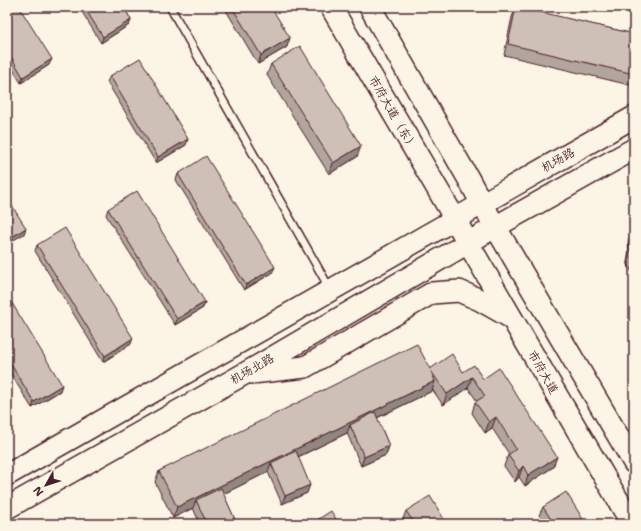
<svg xmlns="http://www.w3.org/2000/svg" width="641" height="531" viewBox="0 0 641 531" font-family="'Shantell Sans','LXGW WenKai TC',sans-serif">
  <style>
    .lines { fill: none; stroke-linecap: round; stroke-linejoin: round }
    .lane-casing { stroke: #4a1f2b; stroke-width: 10 }
    .primary-casing { stroke: #4a1f2b; stroke-width: 24 }
    .lane { stroke: #fcf5e5; stroke-width: 7 }
    .primary { stroke: #fcf5e5; stroke-width: 21 }
    .wall { fill: #b2a59d; stroke: #4a1f2b }
    .shaded-wall { fill: #918680; stroke: #4a1f2b }
    .building { fill: #cfc0b7; stroke: #4a1f2b }
    .labels { text-anchor: middle; stroke-width: 3; stroke-linejoin: round; paint-order: stroke }
    .street-label { font-size: 12px; fill: #4a1f2b; stroke: #fcf5e5 }
  </style>
  <rect width="100%" height="100%" fill="#fcf5e5"/>
  <filter id="ink" filterUnits="userSpaceOnUse"><feTurbulence type="fractalNoise" baseFrequency=".025" numOctaves="2"/><feDisplacementMap in="SourceGraphic" scale="8" xChannelSelector="R" yChannelSelector="G"/><feConvolveMatrix kernelMatrix="1 2 1 2 8 2 1 2 1" color-interpolation-filters="sRGB"/></filter>
  <g filter="url(#ink)">
    <g class="lines">
      <g class="lane-casing">
        <path id="lane" d="M 170,7 L 330,289"/>
      </g>
      <g class="primary-casing">
        <g id="primary">
          <path d="M 331,7 L 455,219 L 468,243 L 632,524"/>
          <path d="M 370,7 L 468,178 L 482,204 L 634,463"/>
          <path d="M 252,373 L 305,367 L 432,293 L 459,291 L 480,300 L 510,317"/>
          <path d="M 7,475 L 634,117"/>
          <path d="M 7,508 L 244,374 L 495,227 L 634,149"/>
        </g>
      </g>
      <use href="#lane" class="lane"/>
      <use href="#primary" class="primary"/>
    </g>
    <g class="wall">
      <path d="M 7,7 L 49,65 L 21,83 L 7,60 Z"/>
      <path d="M 79,7 L 124,7 L 131,20 L 129,25 L 101,43 Z"/>
      <path d="M 224,7 L 271,7 L 287,47 L 258,64 Z"/>
      <path d="M 516,7 L 634,34 L 634,86 L 504,55 L 512,17 Z"/>
      <path d="M 271,64 L 357,157 L 329,174 L 267,75 Z"/>
      <path d="M 110,76 L 186,145 L 156,163 L 107,82 Z"/>
      <path d="M 178,174 L 272,273 L 244,290 L 176,180 Z"/>
      <path d="M 108,209 L 205,302 L 203,308 L 175,325 L 106,215 Z"/>
      <path d="M 634,227 L 634,277 L 627,262 L 629,251 L 628,241 Z"/>
      <path d="M 37,245 L 131,344 L 103,362 L 35,251 Z"/>
      <path d="M 7,295 L 60,391 L 32,408 L 7,368 Z"/>
      <path d="M 430,369 L 463,372 L 483,379 L 553,467 L 525,486 L 519,477 L 515,482 L 504,466 L 508,455 L 509,454 L 492,428 L 485,433 L 472,413 L 475,402 L 477,401 L 468,388 L 443,405 L 432,389 L 432,391 L 377,418 L 389,446 L 386,455 L 361,466 L 347,433 L 298,457 L 307,493 L 282,504 L 268,472 L 223,494 L 237,524 L 200,524 L 193,508 L 173,518 L 155,482 L 159,471 Z"/>
      <path d="M 543,507 L 586,524 L 545,524 L 539,515 Z"/>
      <path d="M 406,511 L 447,524 L 406,524 L 403,519 Z"/>
    </g>
    <g class="shaded-wall">
      <path d="M 131,20 L 129,25 L 101,43 L 103,37 Z"/>
      <path d="M 290,38 L 287,47 L 258,64 L 261,55 Z"/>
      <path d="M 52,59 L 49,65 L 21,83 L 23,77 Z"/>
      <path d="M 188,139 L 186,145 L 156,163 L 158,157 Z"/>
      <path d="M 361,146 L 357,157 L 329,174 L 333,163 Z"/>
      <path d="M 26,228 L 24,234 L 7,244 L 7,240 Z"/>
      <path d="M 275,267 L 272,273 L 244,290 L 246,285 Z"/>
      <path d="M 205,302 L 203,308 L 175,325 L 177,319 Z"/>
      <path d="M 133,338 L 131,344 L 103,362 L 105,356 Z"/>
      <path d="M 472,377 L 468,388 L 443,405 L 447,394 Z"/>
      <path d="M 435,381 L 432,391 L 352,430 L 350,425 L 347,433 L 273,469 L 271,463 L 268,472 L 199,506 L 196,500 L 193,508 L 173,518 L 177,507 Z"/>
      <path d="M 62,385 L 60,391 L 32,408 L 34,402 Z"/>
      <path d="M 496,417 L 492,428 L 485,433 L 489,422 Z"/>
      <path d="M 389,446 L 386,455 L 361,466 L 364,457 Z"/>
      <path d="M 557,457 L 553,467 L 525,486 L 528,475 Z"/>
      <path d="M 523,466 L 519,477 L 515,482 L 519,471 Z"/>
      <path d="M 310,485 L 307,493 L 282,504 L 285,496 Z"/>
    </g>
    <g class="building">
      <path d="M 7,7 L 19,7 L 52,59 L 23,77 L 7,50 Z"/>
      <path d="M 84,7 L 124,7 L 131,20 L 103,37 Z"/>
      <path d="M 232,7 L 271,7 L 290,38 L 261,55 Z"/>
      <path d="M 516,7 L 519,7 L 634,34 L 634,74 L 508,44 Z"/>
      <path d="M 300,46 L 361,146 L 333,163 L 271,64 Z"/>
      <path d="M 140,58 L 188,139 L 158,157 L 110,76 Z"/>
      <path d="M 206,156 L 275,267 L 246,285 L 178,174 Z"/>
      <path d="M 137,191 L 205,302 L 177,319 L 108,209 Z"/>
      <path d="M 7,198 L 26,228 L 7,240 Z"/>
      <path d="M 634,227 L 634,258 L 631,251 L 633,240 L 632,230 Z"/>
      <path d="M 65,228 L 133,338 L 105,356 L 37,245 Z"/>
      <path d="M 7,295 L 62,385 L 34,402 L 7,358 Z"/>
      <path d="M 417,344 L 430,369 L 452,354 L 463,372 L 474,365 L 483,379 L 499,368 L 557,457 L 528,475 L 523,466 L 519,471 L 508,455 L 516,449 L 496,417 L 489,422 L 475,402 L 485,396 L 472,377 L 447,394 L 431,371 L 435,381 L 177,507 L 159,471 Z"/>
      <path d="M 375,412 L 389,446 L 364,457 L 350,425 Z"/>
      <path d="M 296,451 L 310,485 L 285,496 L 271,463 Z"/>
      <path d="M 221,488 L 237,524 L 207,524 L 196,500 Z"/>
      <path d="M 566,492 L 586,524 L 554,524 L 543,507 Z"/>
      <path d="M 430,496 L 447,524 L 415,524 L 406,511 Z"/>
      <path d="M 331,511 L 339,524 L 311,524 Z"/>
    </g>
  </g>
  <g class="labels">
    <g class="street-label">
      <text transform="translate(393 113) rotate(60)" y="4">市府大道（东）</text>
      <text transform="translate(558 160) rotate(-30)" y="4">机场路</text>
      <text transform="translate(252 369) rotate(-30)" y="4">机场北路</text>
      <text transform="translate(543 372) rotate(60)" y="4">市府大道</text>
    </g>
  </g>
  <rect width="641" height="531" fill="none" stroke="#fcf5e5" stroke-width="24"/>
  <rect x="12" y="12" width="617" height="507" fill="none" stroke="#4a1f2b" stroke-width="1.5" filter="url(#ink)"/>
  <g transform="translate(46 485) rotate(231)" stroke="#fcf5e5" stroke-width="3" paint-order="stroke">
  <path d="M0-3L7 15L0 10L-7 15Z" fill="#4a1f2b"/>
  <text y="-6" font-size="11" font-weight="bold" text-anchor="middle" fill="#4a1f2b">N</text>
  </g>
</svg>
